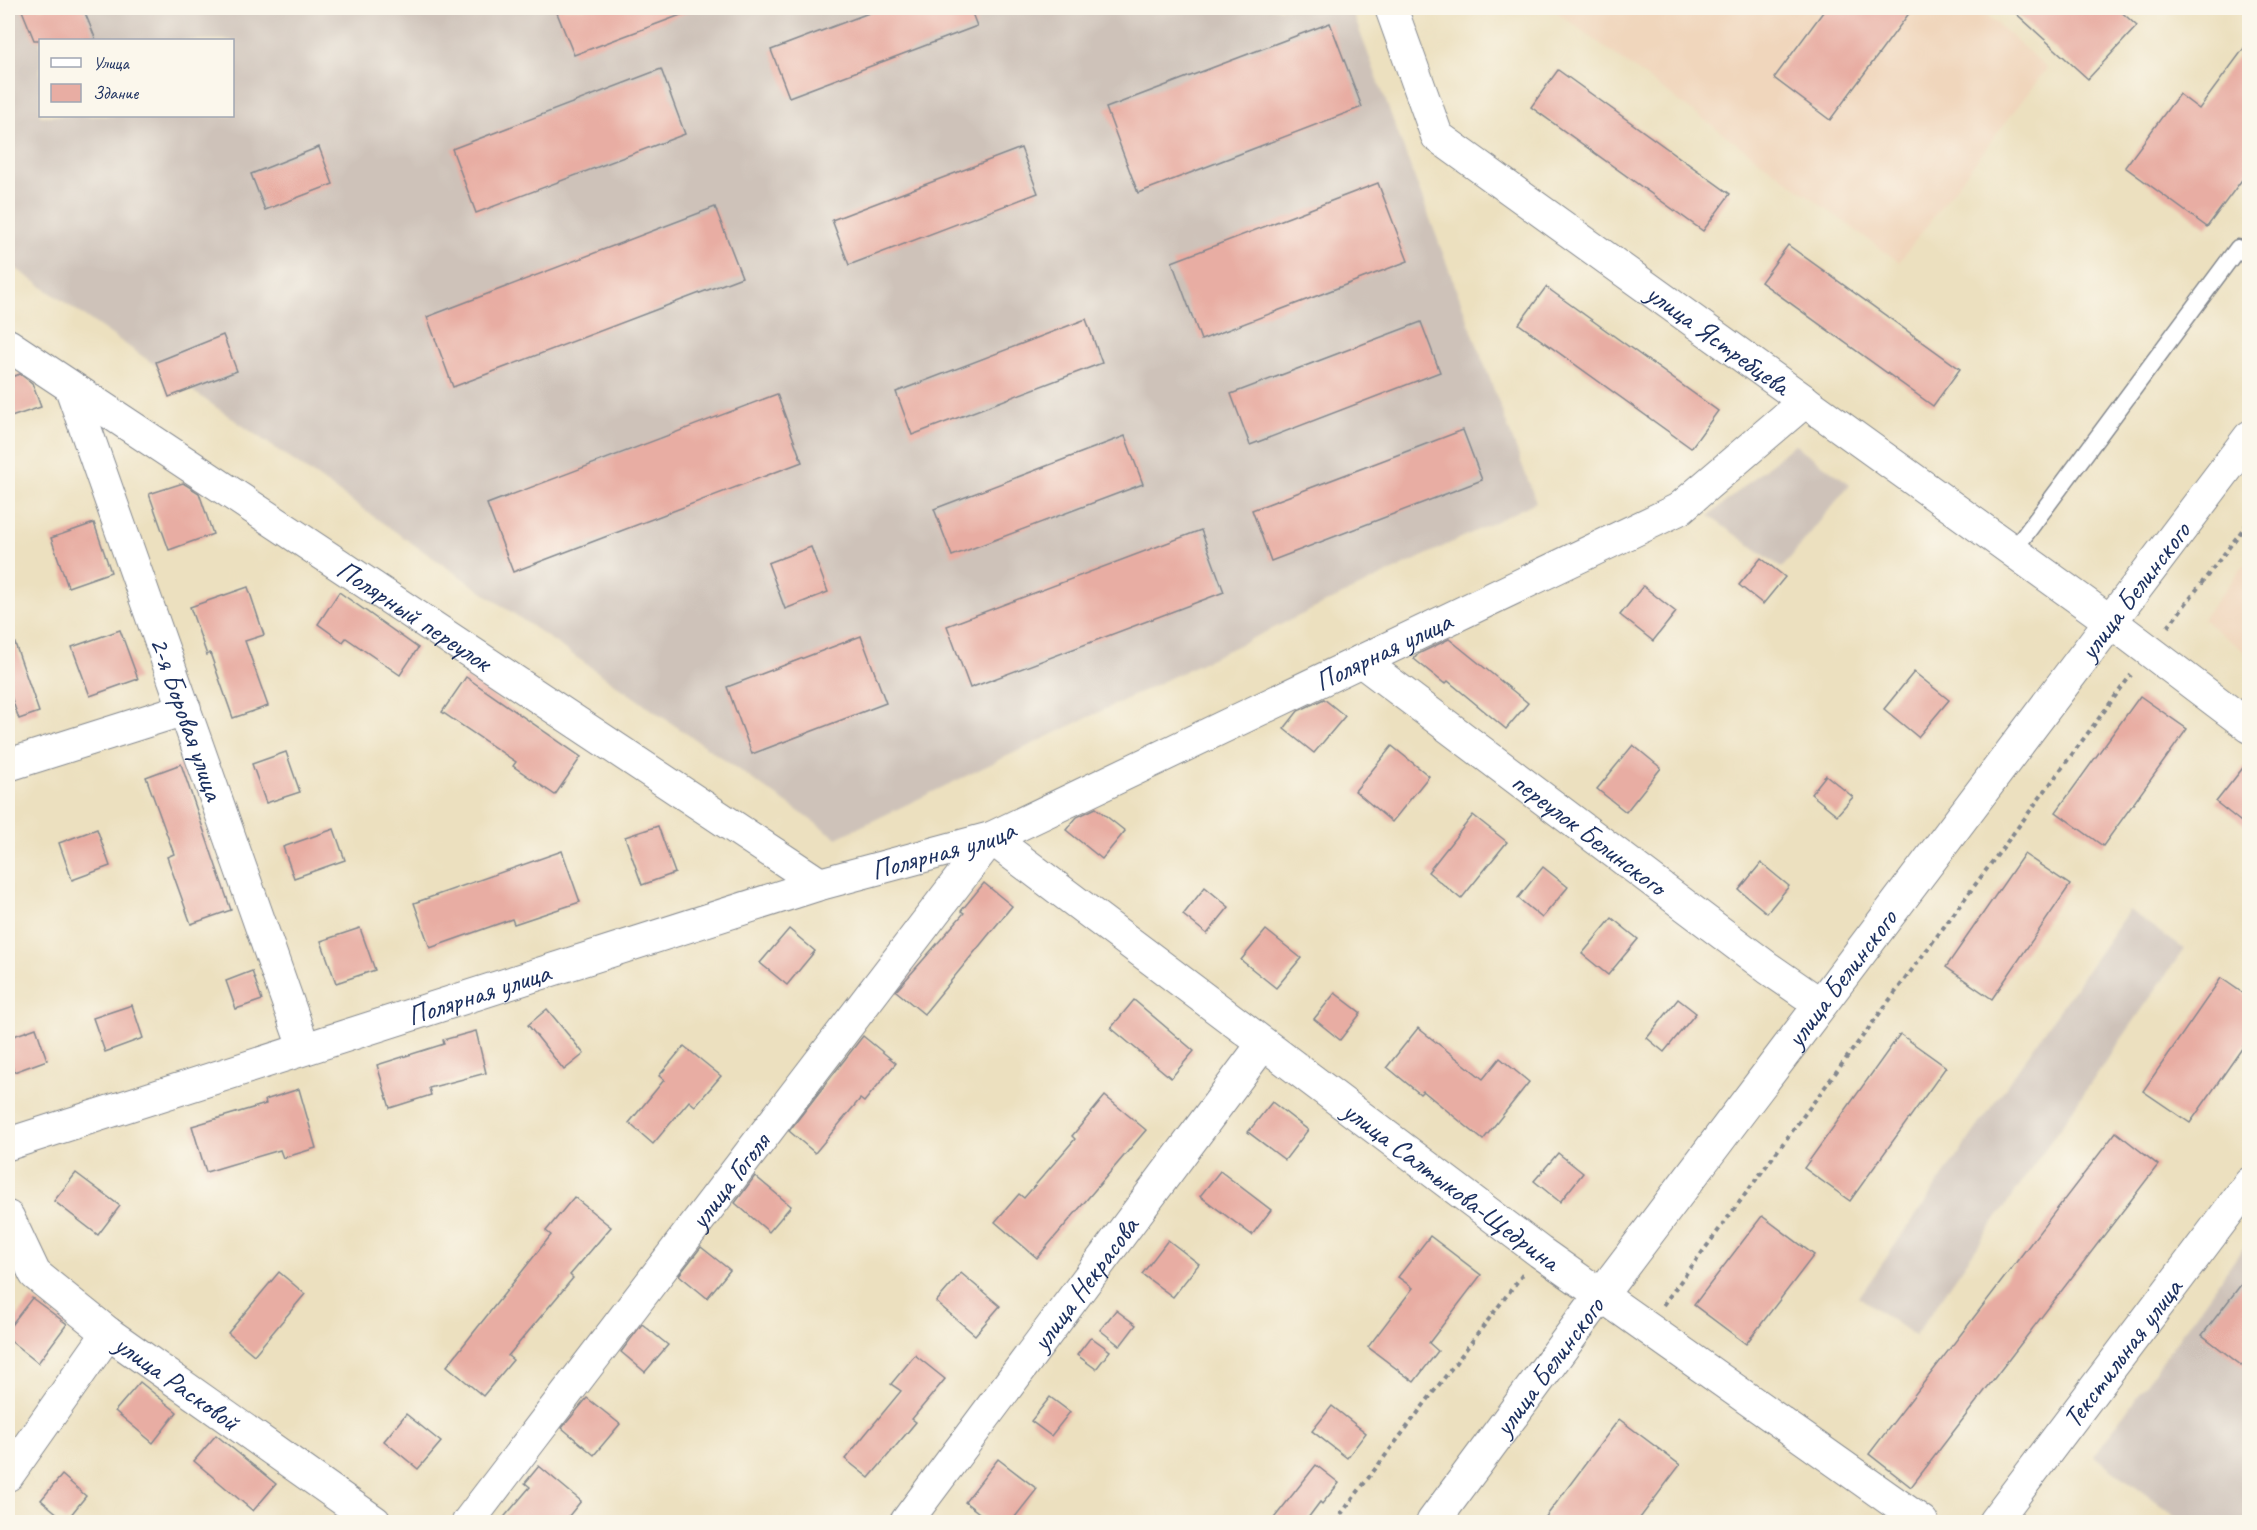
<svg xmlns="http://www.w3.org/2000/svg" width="2257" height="1530" viewBox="0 0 2257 1530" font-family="Caveat,sans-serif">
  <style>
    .built { fill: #f0d6bc }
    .industrial { fill: #cec2b9; fill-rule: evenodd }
    .building { fill: #e8ada3 }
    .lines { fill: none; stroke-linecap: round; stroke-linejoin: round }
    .service-casing { stroke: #84888e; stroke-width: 19 }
    .minor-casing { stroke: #84888e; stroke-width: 34 }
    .secondary-casing { stroke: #84888e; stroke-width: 35 }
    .path { stroke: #84888e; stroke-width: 4; stroke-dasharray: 4.5 4.5; stroke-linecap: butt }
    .service { stroke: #fff; stroke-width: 16 }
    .minor { stroke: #fff; stroke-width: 32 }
    .secondary { stroke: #fff; stroke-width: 33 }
    .labels { text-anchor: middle; stroke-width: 4.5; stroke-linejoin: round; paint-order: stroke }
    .street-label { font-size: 28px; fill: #1b2f5e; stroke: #fbf7ec }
  </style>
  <rect width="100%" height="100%" fill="#fbf7ec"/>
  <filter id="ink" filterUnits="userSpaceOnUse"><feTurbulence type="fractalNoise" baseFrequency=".0167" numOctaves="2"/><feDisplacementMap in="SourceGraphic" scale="12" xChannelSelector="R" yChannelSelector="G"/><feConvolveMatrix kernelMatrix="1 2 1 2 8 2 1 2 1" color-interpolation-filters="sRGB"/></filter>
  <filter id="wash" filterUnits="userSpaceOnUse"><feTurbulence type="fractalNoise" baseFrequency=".008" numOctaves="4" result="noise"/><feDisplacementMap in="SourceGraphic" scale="24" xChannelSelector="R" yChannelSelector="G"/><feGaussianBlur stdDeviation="1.35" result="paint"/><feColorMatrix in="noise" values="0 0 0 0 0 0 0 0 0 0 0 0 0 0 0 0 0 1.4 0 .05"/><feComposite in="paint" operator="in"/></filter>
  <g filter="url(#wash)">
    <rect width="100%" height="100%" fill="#ece0bf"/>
    <g class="built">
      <path d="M 1551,8 L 1979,8 L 2047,68 L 1899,262 Z"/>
      <path d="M 2249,559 L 2249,655 L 2202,619 Z"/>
    </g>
    <g class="industrial">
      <path d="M 8,8 L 1351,8 L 1536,502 L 837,838 L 8,263 ZM 40,40 L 232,40 L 232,116 L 40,116 Z"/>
      <path d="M 1794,444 L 1850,484 L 1782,568 L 1709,516 Z"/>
      <path d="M 2129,910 L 2184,949 L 1915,1336 L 1859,1297 Z"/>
      <path d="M 2249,1240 L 2249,1522 L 2183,1522 L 2094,1456 Z"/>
    </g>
    <g id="blocks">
      <g class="building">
        <path d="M 21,8 L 83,8 L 96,40 L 34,40 Z"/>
        <path d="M 555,8 L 693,8 L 694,10 L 574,55 Z"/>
        <path d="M 882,8 L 970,8 L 977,26 L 789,97 L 771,50 Z"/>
        <path d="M 1826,8 L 1913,8 L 1830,120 L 1774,78 Z"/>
        <path d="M 2010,8 L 2117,8 L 2137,26 L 2088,79 Z"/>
        <path d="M 1330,23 L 1362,107 L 1138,193 L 1106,108 Z"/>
        <path d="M 2250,40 L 2250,169 L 2207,227 L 2125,167 L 2179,94 L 2199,109 Z"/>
        <path d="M 661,69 L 685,134 L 476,213 L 452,149 Z"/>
        <path d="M 1558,70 L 1730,194 L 1703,231 L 1531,107 Z"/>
        <path d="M 319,147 L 333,184 L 265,210 L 251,174 Z"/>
        <path d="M 1021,148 L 1038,193 L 849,265 L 832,220 Z"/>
        <path d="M 1378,183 L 1408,261 L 1201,340 L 1172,262 Z"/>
        <path d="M 715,207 L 742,277 L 453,387 L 427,317 Z"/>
        <path d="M 1788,245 L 1960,369 L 1933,406 L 1761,282 Z"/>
        <path d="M 1546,287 L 1718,411 L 1691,448 L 1519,324 Z"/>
        <path d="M 1086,319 L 1102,363 L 912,435 L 896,392 Z"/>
        <path d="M 1421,322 L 1440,372 L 1250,445 L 1231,394 Z"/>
        <path d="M 223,335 L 237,371 L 169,397 L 156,362 Z"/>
        <path d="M 20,374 L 32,383 L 41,407 L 8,418 L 8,378 Z"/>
        <path d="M 777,394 L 802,462 L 513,572 L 487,504 Z"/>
        <path d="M 1463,430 L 1482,480 L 1271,561 L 1252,510 Z"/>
        <path d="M 1125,436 L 1143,484 L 952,556 L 934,509 Z"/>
        <path d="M 183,483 L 199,493 L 213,534 L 169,550 L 149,494 Z"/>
        <path d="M 94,523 L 111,572 L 68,587 L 51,538 Z"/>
        <path d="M 1201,530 L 1224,592 L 970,688 L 947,626 Z"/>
        <path d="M 811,547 L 828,592 L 785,609 L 768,563 Z"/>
        <path d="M 1761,558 L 1785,577 L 1763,604 L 1739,585 Z"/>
        <path d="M 1643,586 L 1676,612 L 1653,641 L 1620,615 Z"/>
        <path d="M 248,587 L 264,635 L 245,641 L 268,706 L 233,718 L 210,653 L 207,655 L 190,607 Z"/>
        <path d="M 339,592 L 418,648 L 400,675 L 346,638 L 343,642 L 318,624 Z"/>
        <path d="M 120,630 L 138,679 L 90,696 L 72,647 Z"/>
        <path d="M 8,632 L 11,632 L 39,712 L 19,719 L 8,688 Z"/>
        <path d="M 861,636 L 886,703 L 752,754 L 727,687 Z"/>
        <path d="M 1449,639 L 1528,703 L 1506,729 L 1448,681 L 1445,684 L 1414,659 L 1418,654 Z"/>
        <path d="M 1914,672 L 1949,700 L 1918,737 L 1884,709 Z"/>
        <path d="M 466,677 L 581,757 L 555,795 L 513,766 L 516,762 L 442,712 Z"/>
        <path d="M 2140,696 L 2187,729 L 2103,846 L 2056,812 Z"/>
        <path d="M 1324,699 L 1345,716 L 1314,753 L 1284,729 L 1298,711 Z"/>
        <path d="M 1633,745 L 1661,768 L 1626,812 L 1597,789 Z"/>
        <path d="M 1392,746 L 1429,776 L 1392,822 L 1355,791 Z"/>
        <path d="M 286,752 L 300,792 L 266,803 L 252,764 Z"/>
        <path d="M 2250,759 L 2250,829 L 2216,802 Z"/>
        <path d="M 181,764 L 231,910 L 191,924 L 167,857 L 174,854 L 146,777 Z"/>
        <path d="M 1826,775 L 1853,797 L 1837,815 L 1811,794 Z"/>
        <path d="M 1096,808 L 1125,831 L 1102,859 L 1066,830 L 1077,817 Z"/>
        <path d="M 1473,815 L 1507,842 L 1461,899 L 1428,872 Z"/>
        <path d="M 658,826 L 675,873 L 642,885 L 625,837 Z"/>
        <path d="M 97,829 L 110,866 L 72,880 L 59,843 Z"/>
        <path d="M 334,829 L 345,860 L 294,878 L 283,847 Z"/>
        <path d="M 562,851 L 580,902 L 514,924 L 512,919 L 430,948 L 414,903 Z"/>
        <path d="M 2024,854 L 2070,885 L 1992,999 L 1946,967 Z"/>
        <path d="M 1761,863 L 1789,886 L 1767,913 L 1739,890 Z"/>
        <path d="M 1543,867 L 1568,887 L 1542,918 L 1518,898 Z"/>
        <path d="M 984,883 L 1012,906 L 924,1014 L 896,991 L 964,913 L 961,911 Z"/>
        <path d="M 1205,887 L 1229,907 L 1207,934 L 1183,915 Z"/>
        <path d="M 1612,918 L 1638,939 L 1608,975 L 1582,954 Z"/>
        <path d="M 360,928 L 375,970 L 336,983 L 321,941 Z"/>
        <path d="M 789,929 L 815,951 L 787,985 L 760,963 Z"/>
        <path d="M 1266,930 L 1301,958 L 1276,988 L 1241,960 Z"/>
        <path d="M 252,971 L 262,1000 L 236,1009 L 226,981 Z"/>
        <path d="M 2221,978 L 2250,998 L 2250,1037 L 2190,1123 L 2143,1091 Z"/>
        <path d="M 1335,993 L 1361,1013 L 1340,1040 L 1314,1019 Z"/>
        <path d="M 1678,999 L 1696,1013 L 1664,1052 L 1647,1038 Z"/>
        <path d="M 1134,1000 L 1194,1051 L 1171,1078 L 1111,1028 Z"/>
        <path d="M 132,1005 L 143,1038 L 105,1052 L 93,1018 Z"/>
        <path d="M 547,1009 L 584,1054 L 564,1070 L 528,1025 Z"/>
        <path d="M 36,1028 L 47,1060 L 14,1072 L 8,1055 L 8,1038 Z"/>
        <path d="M 1418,1028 L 1483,1079 L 1500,1058 L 1529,1082 L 1483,1140 L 1423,1091 L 1420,1094 L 1387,1067 Z"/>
        <path d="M 476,1031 L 486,1073 L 429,1088 L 431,1095 L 390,1108 L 377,1065 L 444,1044 L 443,1040 Z"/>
        <path d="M 1900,1034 L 1946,1067 L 1850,1201 L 1804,1168 Z"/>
        <path d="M 863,1036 L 896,1063 L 864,1102 L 860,1099 L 815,1153 L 789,1131 Z"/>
        <path d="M 684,1046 L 721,1076 L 695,1106 L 689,1101 L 653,1144 L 629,1123 L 664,1080 L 659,1076 Z"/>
        <path d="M 299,1089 L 316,1148 L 283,1158 L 280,1150 L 206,1172 L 192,1126 L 266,1104 L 265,1100 Z"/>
        <path d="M 1105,1096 L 1146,1130 L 1037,1258 L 995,1222 L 1019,1194 L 1024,1198 L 1075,1139 L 1072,1136 Z"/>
        <path d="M 1272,1102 L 1308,1130 L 1285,1160 L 1248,1132 Z"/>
        <path d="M 2116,1132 L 2158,1165 L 1911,1487 L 1869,1454 Z"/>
        <path d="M 1558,1153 L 1583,1173 L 1560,1202 L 1534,1181 Z"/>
        <path d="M 1220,1171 L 1271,1210 L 1252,1235 L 1200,1196 Z"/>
        <path d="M 76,1173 L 120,1206 L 98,1235 L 54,1201 Z"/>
        <path d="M 755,1176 L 791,1206 L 769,1232 L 735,1203 Z"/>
        <path d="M 574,1197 L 611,1227 L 570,1275 L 573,1278 L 508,1356 L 513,1360 L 483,1396 L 447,1366 L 551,1235 L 546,1231 Z"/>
        <path d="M 1762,1216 L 1814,1255 L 1746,1344 L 1694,1305 Z"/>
        <path d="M 1430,1236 L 1481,1275 L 1429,1343 L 1438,1351 L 1414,1382 L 1368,1347 L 1413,1288 L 1398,1277 Z"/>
        <path d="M 1168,1240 L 1199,1264 L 1173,1297 L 1142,1274 Z"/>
        <path d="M 701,1247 L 730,1270 L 707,1298 L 679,1275 Z"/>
        <path d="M 279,1272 L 305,1294 L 254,1355 L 228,1333 Z"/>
        <path d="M 961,1273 L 1000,1306 L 975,1335 L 936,1302 Z"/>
        <path d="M 2250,1273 L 2250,1372 L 2202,1335 Z"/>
        <path d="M 32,1298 L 67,1324 L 38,1363 L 8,1339 L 8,1329 Z"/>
        <path d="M 1116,1310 L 1136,1325 L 1120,1346 L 1100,1330 Z"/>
        <path d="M 642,1324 L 668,1345 L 645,1372 L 621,1352 Z"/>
        <path d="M 1091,1337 L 1110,1351 L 1096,1369 L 1077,1355 Z"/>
        <path d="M 915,1355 L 945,1379 L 912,1419 L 916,1422 L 869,1478 L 845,1459 L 901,1391 L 891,1384 Z"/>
        <path d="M 140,1382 L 177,1412 L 153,1443 L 115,1411 Z"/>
        <path d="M 1050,1397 L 1070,1412 L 1051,1436 L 1031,1421 Z"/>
        <path d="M 587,1398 L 620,1424 L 594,1455 L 562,1428 Z"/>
        <path d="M 1332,1406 L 1366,1433 L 1347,1458 L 1312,1431 Z"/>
        <path d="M 406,1414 L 441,1442 L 418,1469 L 384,1441 Z"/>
        <path d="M 1619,1419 L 1680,1465 L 1637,1522 L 1542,1522 Z"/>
        <path d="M 216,1435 L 276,1484 L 253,1511 L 194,1461 Z"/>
        <path d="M 998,1459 L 1037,1489 L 1011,1522 L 991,1522 L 965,1502 Z"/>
        <path d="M 1316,1465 L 1339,1483 L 1322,1504 L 1320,1502 L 1305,1522 L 1271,1522 Z"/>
        <path d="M 539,1466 L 581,1501 L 564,1522 L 500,1522 L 530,1487 L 525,1483 Z"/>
        <path d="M 62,1475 L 86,1496 L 66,1521 L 41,1500 Z"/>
      </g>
    </g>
  </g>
  <g filter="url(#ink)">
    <use href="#blocks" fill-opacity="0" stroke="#84888e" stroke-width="1.5"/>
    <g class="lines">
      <g class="service-casing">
        <path id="service" d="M 2013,551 L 2238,248 L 2250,259"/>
      </g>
      <g class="minor-casing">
        <g id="minor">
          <path id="s1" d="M 1391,8 L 1437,136 L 2110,621 L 2250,727"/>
          <path id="s2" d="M 8,345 L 820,884"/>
          <path id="s3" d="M 71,388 L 304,1048"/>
          <path id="s4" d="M 1361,661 L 1768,968 L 1820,1004"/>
          <path d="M 8,765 L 185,709"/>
          <path id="s5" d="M 8,1144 L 820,884 L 991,838 L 1679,509 L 1805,401"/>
          <path id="s6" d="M 8,1217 L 35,1274 L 108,1333 L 375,1522"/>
          <path d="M 8,1475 L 108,1333"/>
          <path id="s7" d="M 468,1522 L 991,838 L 1540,1252 L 1922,1522"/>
          <path id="s8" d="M 906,1522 L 1263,1044"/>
          <path id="s9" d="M 1994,1522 L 2250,1183"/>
        </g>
      </g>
      <g class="secondary-casing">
        <g id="secondary">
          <path id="s10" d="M 1433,1522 L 1601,1295 L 2250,437"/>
        </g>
      </g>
      <g class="path">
        <path d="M 2168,627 L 2250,520"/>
        <path d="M 1663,1305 L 2131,675"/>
        <path d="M 1335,1522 L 1523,1274"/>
      </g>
      <use href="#service" class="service"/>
      <use href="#minor" class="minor"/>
      <use href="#secondary" class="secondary"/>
    </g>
  </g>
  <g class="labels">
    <g class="street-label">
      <text dy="10" stroke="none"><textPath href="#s1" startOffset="483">улица Ястребцева</textPath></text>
      <text dy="10" stroke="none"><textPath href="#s10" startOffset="1166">улица Белинского</textPath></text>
      <text dy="10" stroke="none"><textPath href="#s2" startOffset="488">Полярный переулок</textPath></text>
      <text dy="10" stroke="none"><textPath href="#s5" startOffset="1464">Полярная улица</textPath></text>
      <text dy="10" stroke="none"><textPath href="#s3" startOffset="350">2-я Боровая улица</textPath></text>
      <text dy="10" stroke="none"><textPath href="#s4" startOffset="286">переулок Белинского</textPath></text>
      <text dy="10" stroke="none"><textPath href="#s5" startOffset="980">Полярная улица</textPath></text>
      <text dy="10" stroke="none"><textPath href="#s10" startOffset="680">улица Белинского</textPath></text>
      <text dy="10" stroke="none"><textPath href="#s5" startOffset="494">Полярная улица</textPath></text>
      <text dy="10" stroke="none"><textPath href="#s7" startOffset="430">улица Гоголя</textPath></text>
      <text dy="10" stroke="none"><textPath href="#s7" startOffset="1438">улица Салтыкова-Щедрина</textPath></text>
      <text dy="10" stroke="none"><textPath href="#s8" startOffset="298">улица Некрасова</textPath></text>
      <text dy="10" stroke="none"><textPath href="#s9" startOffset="212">Текстильная улица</textPath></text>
      <text dy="10" stroke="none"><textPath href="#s10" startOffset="194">улица Белинского</textPath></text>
      <text dy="10" stroke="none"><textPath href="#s6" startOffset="242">улица Расковой</textPath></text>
    </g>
  </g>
  <rect width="2257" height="1530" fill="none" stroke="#fbf7ec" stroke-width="30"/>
  <rect x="39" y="39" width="195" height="78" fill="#fbf7ec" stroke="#a1a7b3" stroke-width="1.5"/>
  <rect x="51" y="58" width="30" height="9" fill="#ffffff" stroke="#a1a7b3" stroke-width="1.5"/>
  <text x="93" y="69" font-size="18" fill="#1b2f5e">Улица</text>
  <rect x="51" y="84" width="30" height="18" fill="#e8ada3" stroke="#a1a7b3" stroke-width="1.5"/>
  <text x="93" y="99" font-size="18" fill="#1b2f5e">Здание</text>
</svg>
